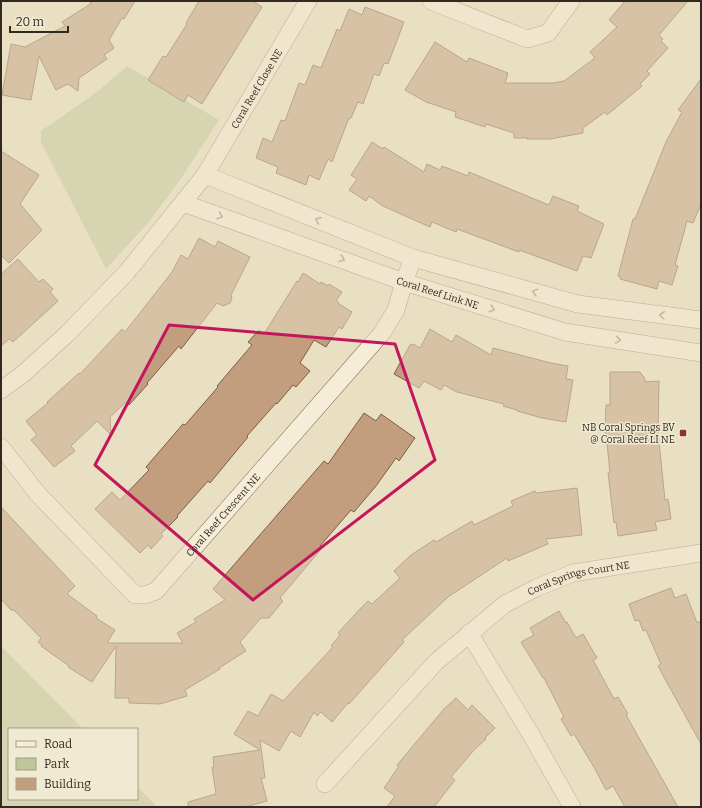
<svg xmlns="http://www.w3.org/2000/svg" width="702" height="808" viewBox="0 0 702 808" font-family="Bitter,serif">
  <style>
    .green { fill: #bfc699 }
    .building { fill: #c39e7e; stroke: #7e5e45 }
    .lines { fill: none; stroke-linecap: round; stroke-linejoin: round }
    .street-casing { stroke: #82725d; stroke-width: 18 }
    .street { stroke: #f5edd7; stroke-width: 17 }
    .oneway { stroke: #948c7b }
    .marked { fill: none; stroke: #c2185b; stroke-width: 3; stroke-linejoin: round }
    .poi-dot { fill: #8b3633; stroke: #f1ead3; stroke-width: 1.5 }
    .labels { text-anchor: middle; stroke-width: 3; stroke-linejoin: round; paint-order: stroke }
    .street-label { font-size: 10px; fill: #332a1f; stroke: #f1ead3 }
    .poi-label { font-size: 10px; fill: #332a1f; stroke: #f1ead3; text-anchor: end }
  </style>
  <rect width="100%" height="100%" fill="#e9e0c4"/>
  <g class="green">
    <path d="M 127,66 L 219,120 L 182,177 L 148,223 L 106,269 L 41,142 L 41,131 L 97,92 Z"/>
    <path d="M 1,646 L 83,729 L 9,729 L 9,799 L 137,799 L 137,786 L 157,807 L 1,807 Z"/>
  </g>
  <g class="building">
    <path d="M 88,1 L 135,1 L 124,19 L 122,18 L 109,40 L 114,48 L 104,55 L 107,59 L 79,78 L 78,91 L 68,84 L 56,90 L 39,56 L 31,100 L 2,95 L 11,44 L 25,47 L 65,26 L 62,22 L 92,3 Z"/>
    <path d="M 199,1 L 253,1 L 262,7 L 202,104 L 188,95 L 184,102 L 148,80 L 163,56 L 166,57 L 187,24 L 186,23 Z"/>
    <path d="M 625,1 L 688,1 L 659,35 L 663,39 L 661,41 L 668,48 L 647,71 L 650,74 L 640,84 L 642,86 L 607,115 L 605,112 L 583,128 L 583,133 L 550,139 L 527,139 L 528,138 L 514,138 L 514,133 L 486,124 L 485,127 L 455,117 L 456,112 L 426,102 L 405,90 L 435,42 L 467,62 L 469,58 L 508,73 L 505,83 L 553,83 L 564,81 L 595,58 L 590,52 L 617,27 L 609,20 Z"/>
    <path d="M 365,7 L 404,22 L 388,64 L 384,63 L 379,76 L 374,74 L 363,104 L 358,102 L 351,118 L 349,118 L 332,162 L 328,159 L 319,180 L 309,175 L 306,185 L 276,173 L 278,167 L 256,158 L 263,138 L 272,142 L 281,120 L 285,121 L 299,83 L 305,85 L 313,65 L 321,68 L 337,29 L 340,31 L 349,9 L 362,15 Z"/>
    <path d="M 701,79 L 701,204 L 693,223 L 687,221 L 675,265 L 678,266 L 672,285 L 659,281 L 657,289 L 620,279 L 621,277 L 618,276 L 633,219 L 635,219 L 666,142 L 682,112 L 678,110 Z"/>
    <path d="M 372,142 L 383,149 L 384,147 L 424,172 L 427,164 L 440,170 L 442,166 L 468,176 L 469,172 L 549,205 L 553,196 L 579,206 L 577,211 L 604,224 L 591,258 L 583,256 L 577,271 L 519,250 L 519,252 L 457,229 L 456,232 L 432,222 L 430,227 L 383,206 L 369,196 L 366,201 L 349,190 L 357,179 L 351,175 Z"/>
    <path d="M 1,151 L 39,175 L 20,204 L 42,230 L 9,263 L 1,255 Z"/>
    <path d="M 199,238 L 215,247 L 218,241 L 250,257 L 231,295 L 232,298 L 230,303 L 223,306 L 217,303 L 181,349 L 179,346 L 147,383 L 148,384 L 129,405 L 126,402 L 110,417 L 111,435 L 97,421 L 71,446 L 75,451 L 54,467 L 31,440 L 37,435 L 26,421 L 48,403 L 47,402 L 79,373 L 80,374 L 122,329 L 125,332 L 172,272 L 181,255 L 188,259 Z"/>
    <path d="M 18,259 L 39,282 L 43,279 L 53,289 L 50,292 L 58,301 L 13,342 L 9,339 L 1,346 L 1,274 Z"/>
    <path d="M 303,273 L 320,284 L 321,282 L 328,286 L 329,284 L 342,292 L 336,301 L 339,303 L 339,304 L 352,312 L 342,329 L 339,327 L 326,347 L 314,340 L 300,363 L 310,371 L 296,387 L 293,385 L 277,404 L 276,403 L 247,436 L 248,437 L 210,483 L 208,481 L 177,516 L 178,517 L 161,534 L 163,536 L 151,549 L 148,545 L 140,553 L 95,509 L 112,492 L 120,500 L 149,470 L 146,467 L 183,424 L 185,425 L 218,387 L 217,386 L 252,345 L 248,342 L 259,330 L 264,334 L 297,281 L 298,282 Z"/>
    <path d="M 430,329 L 452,342 L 456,335 L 491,355 L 493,348 L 551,363 L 568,366 L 566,379 L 573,380 L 566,422 L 542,418 L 517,411 L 517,410 L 503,406 L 504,404 L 457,392 L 444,385 L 441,390 L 424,381 L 419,388 L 394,374 L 410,345 L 413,344 L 420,348 Z"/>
    <path d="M 610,372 L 640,372 L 645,379 L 645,382 L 659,381 L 658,432 L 665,500 L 668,499 L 671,519 L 655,522 L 657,530 L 618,536 L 616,522 L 614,523 L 608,473 L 610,473 L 606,433 L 605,433 L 606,405 L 610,405 Z"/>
    <path d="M 364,413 L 376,421 L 381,414 L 415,438 L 399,461 L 396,458 L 376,486 L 354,512 L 351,510 L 320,546 L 322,548 L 280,598 L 283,601 L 269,618 L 261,618 L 240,642 L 246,651 L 219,668 L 220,669 L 185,690 L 187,696 L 160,704 L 129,703 L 129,698 L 115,698 L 116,646 L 92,682 L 68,667 L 69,666 L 41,646 L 42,645 L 38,642 L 41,638 L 14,610 L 11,610 L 1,599 L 1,507 L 75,586 L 67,594 L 97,616 L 96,618 L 115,630 L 107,643 L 183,643 L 177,633 L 196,622 L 194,619 L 225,600 L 213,589 L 324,461 L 328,464 Z"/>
    <path d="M 577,488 L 582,535 L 546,539 L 548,544 L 508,561 L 507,558 L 448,597 L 402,640 L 404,642 L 349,704 L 348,703 L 332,722 L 321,712 L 317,716 L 314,712 L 300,737 L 291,731 L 279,751 L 260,740 L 265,778 L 261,778 L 267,801 L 245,807 L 188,807 L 188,802 L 216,794 L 212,767 L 214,767 L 213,757 L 260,750 L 234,734 L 248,711 L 258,716 L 271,694 L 283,701 L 333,647 L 331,646 L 340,635 L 338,633 L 359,610 L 368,601 L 372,604 L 400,578 L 394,571 L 411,555 L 434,540 L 436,542 L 472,521 L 474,525 L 513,506 L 511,501 L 535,491 L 536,493 Z"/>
    <path d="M 671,588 L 675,598 L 686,594 L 697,623 L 701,621 L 701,744 L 665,679 L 658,666 L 661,664 L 646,630 L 643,631 L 639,620 L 635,621 L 629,604 Z"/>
    <path d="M 559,611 L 566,623 L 567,622 L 576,638 L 583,634 L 597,658 L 593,660 L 614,699 L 618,697 L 628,714 L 626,715 L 678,807 L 625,807 L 613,786 L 606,790 L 595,769 L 574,734 L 571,736 L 561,719 L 564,717 L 544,678 L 543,678 L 521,642 L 534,635 L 530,628 Z"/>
    <path d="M 456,698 L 468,710 L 472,705 L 495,728 L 485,738 L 486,739 L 474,750 L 451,777 L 455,780 L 434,807 L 387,807 L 395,796 L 384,788 L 399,766 L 397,765 L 444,709 Z"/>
  </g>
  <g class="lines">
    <g class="street-casing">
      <g id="street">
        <path d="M 431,1 L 527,39 L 548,33 L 571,1"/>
        <path d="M 205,175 L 413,258 L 578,304 L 701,320"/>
        <path id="s1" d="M 183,203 L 404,282 L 565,332 L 701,353"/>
        <path id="s2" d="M 1,390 L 23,374 L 68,333 L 127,272 L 205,175 L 308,1"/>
        <path id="s3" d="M 1,447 L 37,493 L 135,595 L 145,595 L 156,591 L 382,333 L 396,310 L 404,282 L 413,258"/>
        <path d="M 469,633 L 530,733 L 572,807"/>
        <path id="s4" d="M 325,784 L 436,662 L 505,604 L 536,588 L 573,573 L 701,553"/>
      </g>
    </g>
    <use href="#street" class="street"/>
  </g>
  <defs><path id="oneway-chevron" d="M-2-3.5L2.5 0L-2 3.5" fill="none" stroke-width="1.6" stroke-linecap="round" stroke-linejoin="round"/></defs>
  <g class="oneway">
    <use href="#oneway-chevron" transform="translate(220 216) rotate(19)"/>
    <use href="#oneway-chevron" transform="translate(318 220) rotate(-158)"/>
    <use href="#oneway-chevron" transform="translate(342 259) rotate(20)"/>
    <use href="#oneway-chevron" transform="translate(535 292) rotate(-165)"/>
    <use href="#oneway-chevron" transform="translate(492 309) rotate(17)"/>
    <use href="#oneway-chevron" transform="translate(662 315) rotate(-173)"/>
    <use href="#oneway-chevron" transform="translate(618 340) rotate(9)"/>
  </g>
  <path d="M0 0H702V808H0ZM 169,325 L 395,344 L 435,460 L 253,600 L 95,465 Z" fill="#e9e0c4" fill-opacity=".55" fill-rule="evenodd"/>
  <path class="marked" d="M 169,325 L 395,344 L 435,460 L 253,600 L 95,465 Z"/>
  <rect class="poi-dot" x="679" y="429" width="8" height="8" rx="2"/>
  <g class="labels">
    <g class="street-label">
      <text dy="4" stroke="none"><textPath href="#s2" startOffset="398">Coral Reef Close NE</textPath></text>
      <text dy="4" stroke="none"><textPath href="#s1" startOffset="270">Coral Reef Link NE</textPath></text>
      <text dy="4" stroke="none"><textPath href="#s3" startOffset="323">Coral Reef Crescent NE</textPath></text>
      <text dy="4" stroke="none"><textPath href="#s4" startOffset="334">Coral Springs Court NE</textPath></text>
    </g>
    <g class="poi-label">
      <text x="675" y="431">NB Coral Springs BV<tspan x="675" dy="12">@ Coral Reef LI NE</tspan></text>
    </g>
  </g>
  <rect width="702" height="808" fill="none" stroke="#332a1f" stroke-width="4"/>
  <rect x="8" y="728" width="130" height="72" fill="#f1ead3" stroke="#a59d8b"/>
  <rect x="16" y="741" width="20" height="6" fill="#f5edd7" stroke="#a59d8b"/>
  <text x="44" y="748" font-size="12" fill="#332a1f">Road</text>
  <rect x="16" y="758" width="20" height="12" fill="#bfc699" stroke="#a59d8b"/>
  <text x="44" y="768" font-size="12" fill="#332a1f">Park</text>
  <rect x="16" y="778" width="20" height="12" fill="#c39e7e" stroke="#a59d8b"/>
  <text x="44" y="788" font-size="12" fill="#332a1f">Building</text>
  <path d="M10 26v6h58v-6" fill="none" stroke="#332a1f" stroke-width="2"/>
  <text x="16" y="26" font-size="12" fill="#332a1f" stroke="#f1ead3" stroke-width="3" paint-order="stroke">20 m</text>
</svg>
